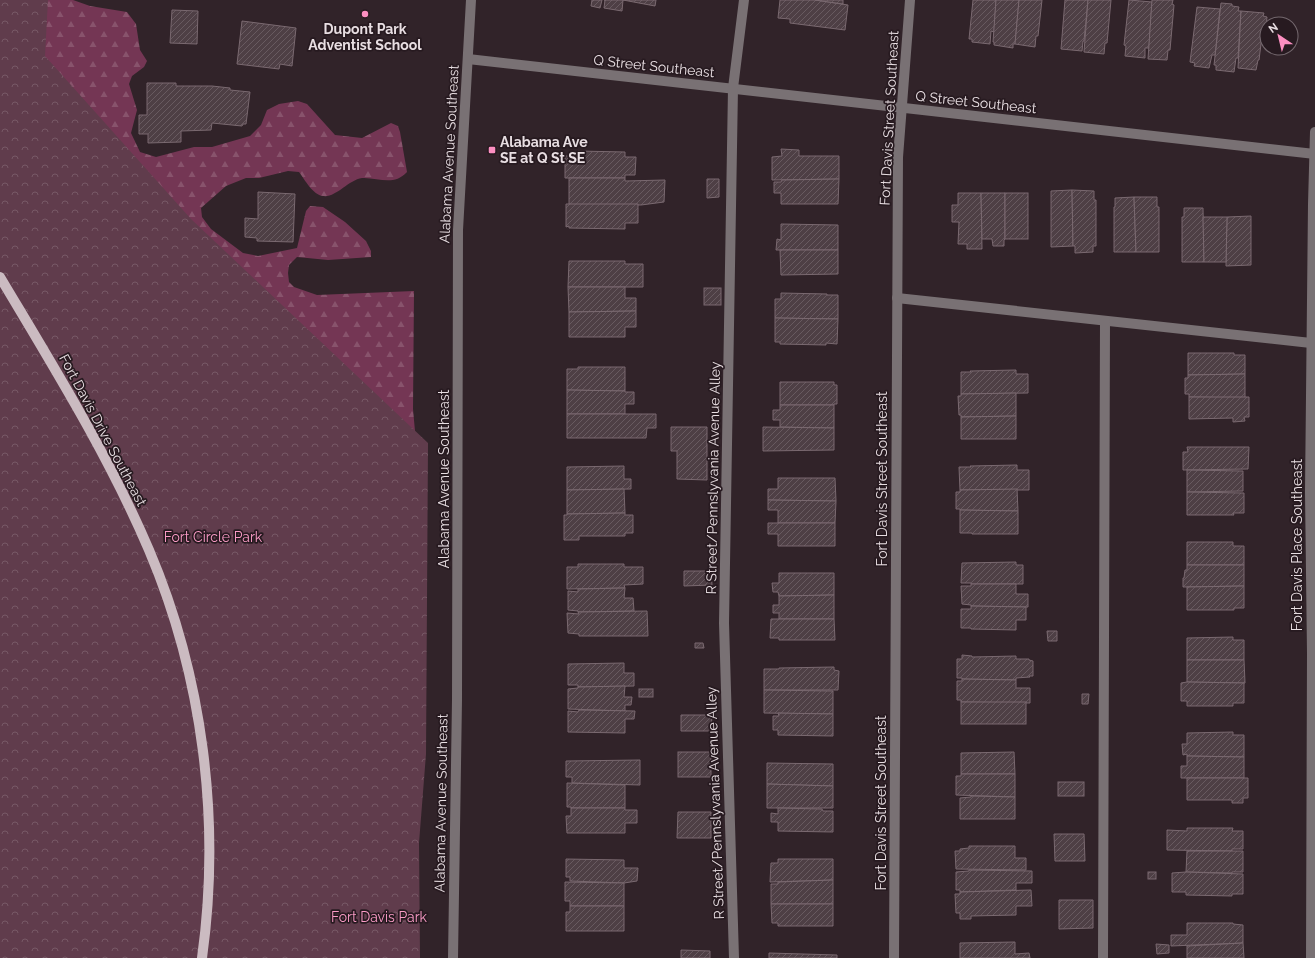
<svg xmlns="http://www.w3.org/2000/svg" width="1315" height="958" viewBox="0 0 1315 958" font-family="Raleway,sans-serif">
  <style>
    .forest { fill: url(#forest-firs) }
    .park { fill: url(#park-crowns) }
    .building { fill: url(#building-hatch); stroke: #7a6970 }
    .lines { fill: none; stroke-linecap: round; stroke-linejoin: round }
    .minor { stroke: #797174; stroke-width: 10 }
    .major { stroke: #cbbbc1; stroke-width: 10 }
    .poi-dot { fill: #fc8fc1; stroke: #271a20; stroke-width: 1.5 }
    .labels { text-anchor: middle; stroke-width: 3.5; stroke-linejoin: round; paint-order: stroke }
    .poi-label { font-size: 14px; font-weight: bold; fill: #e8dee2; stroke: #271a20 }
    .street-label { font-size: 14px; fill: #e8dee2; stroke: #271a20 }
    .park-label { font-size: 14px; fill: #fb9cc7; stroke: #271a20 }
  </style>
  <defs>
    <pattern id="forest-firs" width="22" height="20" patternUnits="userSpaceOnUse"><rect width="22" height="20" fill="#743654"/><path d="M5 1l3.5 6h-7zM16 11l3.5 6h-7z" fill="#88536c"/></pattern>
    <pattern id="park-crowns" width="20" height="18" patternUnits="userSpaceOnUse"><rect width="20" height="18" fill="#603c4c"/><path d="M2 6a3 3 0 1 1 6 0M12 15a3 3 0 1 1 6 0" fill="none" stroke="#775866"/></pattern>
    <pattern id="building-hatch" width="6" height="6" patternUnits="userSpaceOnUse"><rect width="6" height="6" fill="#4e3f45"/><path d="M-1 1l2-2M0 6l6-6M5 7l2-2" fill="none" stroke="#685a60"/></pattern>
  </defs>
  <rect width="100%" height="100%" fill="#312329"/>
  <path class="forest" d="M 0,0 L 73,0 L 90,6 L 127,12 L 136,24 L 140,50 L 147,61 L 144,67 L 132,76 L 129,84 L 137,110 L 131,133 L 140,152 L 156,157 L 194,147 L 212,147 L 250,136 L 261,125 L 267,110 L 279,104 L 298,101 L 307,104 L 335,135 L 362,138 L 391,123 L 398,126 L 400,132 L 407,172 C 393,187 378,177 362,178 C 348,180 336,198 323,196 C 313,195 305,180 299,172 L 288,171 L 259,178 L 246,178 L 226,186 L 201,208 L 202,217 L 211,229 L 243,253 L 258,256 L 297,248 L 306,211 L 310,206 L 323,207 L 345,222 L 366,241 L 371,251 L 371,257 L 328,260 L 297,257 L 289,265 L 288,273 L 289,282 L 294,287 L 317,295 L 414,291 L 413,409 L 419,476 L 416,528 Z"/>
  <path class="park" d="M 0,0 L 48,0 L 45,56 L 191,219 L 428,443 L 426,754 L 419,843 L 420,958 L 0,958 Z"/>
  <g class="building">
    <path d="M 592,0 L 602,0 L 600,8 L 591,6 Z"/>
    <path d="M 604,0 L 656,0 L 655,6 L 623,0 L 622,11 L 604,8 L 605,0 Z"/>
    <path d="M 780,0 L 815,0 L 848,5 L 845,30 L 790,23 L 790,19 L 778,18 Z"/>
    <path d="M 815,0 L 843,0 L 843,4 Z"/>
    <path d="M 973,0 L 996,0 L 994,32 L 991,31 L 990,44 L 972,42 L 972,39 L 969,39 Z"/>
    <path d="M 996,0 L 1019,0 L 1015,44 L 1013,44 L 1013,48 L 994,45 L 994,42 L 993,42 Z"/>
    <path d="M 1019,0 L 1042,0 L 1038,36 L 1036,36 L 1035,47 L 1015,44 Z"/>
    <path d="M 1065,0 L 1088,0 L 1084,41 L 1083,41 L 1082,51 L 1061,49 Z"/>
    <path d="M 1088,0 L 1111,0 L 1107,43 L 1105,43 L 1104,54 L 1084,52 Z"/>
    <path d="M 1129,0 L 1152,2 L 1149,48 L 1145,48 L 1145,58 L 1125,56 L 1126,46 L 1124,45 Z"/>
    <path d="M 1152,0 L 1173,0 L 1172,4 L 1174,5 L 1170,50 L 1168,50 L 1167,60 L 1148,59 Z"/>
    <path d="M 1221,3 L 1232,4 L 1232,6 L 1239,7 L 1238,11 L 1241,11 L 1238,58 L 1236,58 L 1234,72 L 1216,70 L 1216,65 L 1214,65 Z"/>
    <path d="M 1197,7 L 1220,9 L 1215,55 L 1212,55 L 1209,68 L 1194,66 L 1195,63 L 1190,62 Z"/>
    <path d="M 172,10 L 198,11 L 197,44 L 170,43 Z"/>
    <path d="M 1241,11 L 1264,13 L 1263,16 L 1267,17 L 1265,36 L 1262,36 L 1259,60 L 1258,60 L 1256,70 L 1238,68 Z"/>
    <path d="M 242,21 L 296,28 L 292,66 L 280,64 L 279,69 L 237,64 Z"/>
    <path d="M 147,83 L 176,83 L 176,86 L 212,86 L 230,88 L 230,90 L 250,92 L 246,124 L 243,124 L 242,126 L 212,123 L 211,130 L 181,131 L 181,142 L 148,143 L 148,134 L 139,134 L 139,115 L 147,115 Z"/>
    <path d="M 781,149 L 799,150 L 799,156 L 839,156 L 839,179 L 772,180 L 772,157 L 782,156 Z"/>
    <path d="M 578,151 L 625,152 L 625,157 L 636,157 L 635,175 L 625,175 L 625,178 L 565,178 L 565,156 L 570,156 L 570,152 L 578,153 Z"/>
    <path d="M 569,178 L 625,178 L 625,181 L 665,180 L 664,202 L 641,205 L 569,205 Z"/>
    <path d="M 707,179 L 719,179 L 719,197 L 707,198 Z"/>
    <path d="M 839,179 L 838,204 L 781,204 L 781,193 L 774,193 L 774,182 L 781,182 L 782,180 Z"/>
    <path d="M 1072,190 L 1073,246 L 1051,247 L 1051,191 Z"/>
    <path d="M 1072,190 L 1094,191 L 1094,200 L 1096,200 L 1096,246 L 1093,246 L 1093,252 L 1075,253 L 1075,246 L 1073,246 Z"/>
    <path d="M 258,192 L 295,194 L 293,242 L 257,241 L 257,238 L 245,237 L 245,218 L 258,219 Z"/>
    <path d="M 958,193 L 981,193 L 982,249 L 967,249 L 967,244 L 958,244 L 959,222 L 952,222 L 952,205 L 958,205 Z"/>
    <path d="M 981,193 L 1005,193 L 1005,239 L 1004,240 L 1004,246 L 993,246 L 992,239 L 982,239 Z"/>
    <rect x="1005" y="193" width="23" height="46"/>
    <path d="M 1134,197 L 1136,252 L 1114,252 L 1114,207 L 1115,207 L 1115,198 Z"/>
    <path d="M 1134,197 L 1157,197 L 1157,207 L 1159,207 L 1159,252 L 1136,252 Z"/>
    <path d="M 566,204 L 638,204 L 638,223 L 625,223 L 625,229 L 569,228 L 569,226 L 566,227 Z"/>
    <path d="M 1184,208 L 1203,208 L 1204,262 L 1182,262 L 1182,217 L 1184,217 Z"/>
    <path d="M 1251,216 L 1251,265 L 1226,266 L 1227,217 Z"/>
    <path d="M 1203,217 L 1227,217 L 1226,262 L 1204,262 Z"/>
    <path d="M 781,224 L 838,225 L 838,250 L 776,250 L 777,239 L 781,240 Z"/>
    <path d="M 780,250 L 838,250 L 838,274 L 781,275 Z"/>
    <path d="M 569,261 L 625,261 L 625,264 L 643,264 L 643,287 L 568,287 Z"/>
    <path d="M 568,287 L 625,287 L 625,298 L 636,298 L 636,311 L 569,312 Z"/>
    <rect x="704" y="288" width="17" height="17"/>
    <path d="M 781,293 L 827,294 L 827,295 L 838,295 L 838,319 L 775,318 L 775,299 L 781,299 Z"/>
    <path d="M 636,311 L 636,327 L 625,327 L 625,337 L 569,337 L 569,312 Z"/>
    <path d="M 775,318 L 838,319 L 837,344 L 826,343 L 826,345 L 780,344 L 780,342 L 775,342 Z"/>
    <path d="M 1188,353 L 1234,353 L 1234,355 L 1245,355 L 1245,374 L 1188,375 Z"/>
    <path d="M 578,367 L 625,367 L 625,391 L 567,390 L 567,369 L 578,369 Z"/>
    <path d="M 1016,370 L 1016,374 L 1028,374 L 1028,393 L 961,394 L 961,372 L 971,372 L 970,371 Z"/>
    <path d="M 1245,374 L 1245,398 L 1189,397 L 1189,394 L 1185,394 L 1185,378 L 1188,378 L 1188,375 Z"/>
    <path d="M 780,382 L 834,382 L 834,385 L 837,385 L 837,404 L 834,404 L 834,405 L 780,405 Z"/>
    <path d="M 567,390 L 625,391 L 625,392 L 634,392 L 634,404 L 625,404 L 625,414 L 567,414 Z"/>
    <path d="M 1016,393 L 1016,416 L 961,417 L 961,415 L 959,415 L 958,396 L 961,396 L 961,394 Z"/>
    <path d="M 1189,397 L 1249,397 L 1249,417 L 1244,417 L 1245,421 L 1233,422 L 1233,418 L 1189,419 Z"/>
    <path d="M 780,405 L 834,405 L 834,428 L 780,427 L 780,420 L 773,420 L 773,410 L 780,410 Z"/>
    <path d="M 567,414 L 656,414 L 656,428 L 647,428 L 646,438 L 567,438 Z"/>
    <path d="M 1016,416 L 1016,439 L 961,439 L 961,417 Z"/>
    <path d="M 671,427 L 707,427 L 707,480 L 677,479 L 677,451 L 671,451 Z"/>
    <path d="M 763,427 L 834,428 L 834,450 L 763,451 Z"/>
    <path d="M 1187,447 L 1249,447 L 1248,469 L 1183,470 L 1183,452 L 1188,452 Z"/>
    <path d="M 1017,465 L 1017,470 L 1029,470 L 1029,490 L 960,490 L 959,467 L 971,467 L 970,466 Z"/>
    <path d="M 624,466 L 624,479 L 631,479 L 631,489 L 567,490 L 567,467 Z"/>
    <path d="M 1187,470 L 1243,471 L 1243,491 L 1187,492 Z"/>
    <path d="M 778,478 L 835,478 L 836,501 L 768,500 L 768,489 L 778,489 Z"/>
    <path d="M 624,489 L 625,513 L 567,514 L 567,490 Z"/>
    <path d="M 1017,489 L 1018,511 L 960,510 L 960,509 L 956,509 L 956,492 L 960,492 L 960,490 Z"/>
    <path d="M 1187,492 L 1244,493 L 1244,513 L 1233,513 L 1234,515 L 1187,515 Z"/>
    <path d="M 768,500 L 836,501 L 835,523 L 778,523 L 778,510 L 768,510 Z"/>
    <path d="M 960,510 L 1018,511 L 1018,534 L 972,534 L 972,533 L 960,533 Z"/>
    <path d="M 625,513 L 625,515 L 633,515 L 633,533 L 625,533 L 625,536 L 579,536 L 579,540 L 564,540 L 564,515 L 567,515 L 567,514 Z"/>
    <path d="M 768,523 L 835,523 L 835,546 L 778,546 L 778,534 L 768,534 Z"/>
    <path d="M 1187,542 L 1233,542 L 1233,546 L 1244,546 L 1244,565 L 1187,565 Z"/>
    <path d="M 1016,562 L 1016,565 L 1023,565 L 1023,584 L 971,584 L 971,583 L 961,583 L 962,563 Z"/>
    <path d="M 578,564 L 624,564 L 624,567 L 643,567 L 643,584 L 624,585 L 625,588 L 567,589 L 567,567 L 578,567 Z"/>
    <path d="M 1187,565 L 1244,565 L 1244,586 L 1183,587 L 1183,578 L 1184,578 L 1185,570 L 1187,570 Z"/>
    <path d="M 684,571 L 711,571 L 712,585 L 684,586 Z"/>
    <path d="M 779,573 L 834,573 L 834,595 L 779,596 L 778,592 L 773,592 L 772,583 L 779,583 Z"/>
    <path d="M 971,584 L 1016,584 L 1016,594 L 1028,594 L 1028,607 L 971,606 L 971,605 L 962,604 L 961,586 L 971,586 Z"/>
    <path d="M 1244,586 L 1244,608 L 1234,608 L 1234,610 L 1187,610 L 1187,587 Z"/>
    <path d="M 625,588 L 624,598 L 633,598 L 634,611 L 578,612 L 578,611 L 568,610 L 568,591 L 578,592 L 578,589 Z"/>
    <path d="M 834,595 L 834,619 L 779,619 L 779,613 L 773,613 L 773,605 L 779,605 L 779,596 Z"/>
    <path d="M 971,606 L 1026,607 L 1026,620 L 1016,620 L 1016,630 L 971,629 L 971,628 L 961,628 L 961,609 L 971,609 Z"/>
    <path d="M 647,611 L 648,636 L 579,636 L 579,634 L 568,633 L 567,613 L 579,614 L 578,612 Z"/>
    <path d="M 771,619 L 834,619 L 835,640 L 779,640 L 779,638 L 770,638 Z"/>
    <path d="M 1047,631 L 1057,631 L 1057,641 L 1048,641 Z"/>
    <path d="M 1233,637 L 1233,640 L 1244,640 L 1244,660 L 1187,660 L 1187,638 Z"/>
    <path d="M 695,643 L 703,643 L 704,648 L 695,648 Z"/>
    <path d="M 962,655 L 972,656 L 972,657 L 1016,656 L 1016,659 L 1029,659 L 1029,660 L 1033,661 L 1033,676 L 1029,676 L 1030,677 L 1016,678 L 1016,680 L 962,679 L 962,678 L 957,678 L 957,659 L 962,659 Z"/>
    <path d="M 1187,660 L 1244,660 L 1245,683 L 1187,682 Z"/>
    <path d="M 624,663 L 624,673 L 634,673 L 634,686 L 578,687 L 578,685 L 568,685 L 568,664 Z"/>
    <path d="M 834,667 L 834,670 L 839,671 L 838,690 L 764,690 L 764,669 L 779,669 L 779,668 Z"/>
    <path d="M 962,679 L 1016,680 L 1016,688 L 1030,688 L 1030,703 L 961,702 L 961,700 L 957,700 L 957,681 L 962,681 Z"/>
    <path d="M 1187,682 L 1244,683 L 1244,703 L 1233,703 L 1233,706 L 1187,706 L 1187,701 L 1181,701 L 1181,683 Z"/>
    <path d="M 625,686 L 624,697 L 632,697 L 631,705 L 625,705 L 625,711 L 568,709 L 568,689 L 578,688 L 578,687 Z"/>
    <rect x="639" y="689" width="14" height="8"/>
    <path d="M 764,690 L 833,691 L 833,714 L 764,713 Z"/>
    <path d="M 1082,694 L 1089,694 L 1088,704 L 1082,704 Z"/>
    <rect x="961" y="702" width="65" height="22"/>
    <path d="M 579,710 L 635,711 L 634,719 L 625,719 L 625,733 L 568,732 L 568,711 L 578,712 Z"/>
    <path d="M 778,713 L 833,714 L 833,736 L 778,735 L 778,730 L 773,730 L 773,716 L 779,716 Z"/>
    <path d="M 681,715 L 712,715 L 711,731 L 681,731 Z"/>
    <path d="M 1233,732 L 1233,735 L 1244,735 L 1244,757 L 1187,756 L 1187,754 L 1183,755 L 1182,744 L 1187,744 L 1187,733 Z"/>
    <rect x="678" y="752" width="33" height="25"/>
    <path d="M 1014,752 L 1015,774 L 961,774 L 961,753 Z"/>
    <path d="M 1187,756 L 1244,757 L 1244,778 L 1181,778 L 1181,766 L 1187,766 Z"/>
    <path d="M 640,760 L 640,785 L 572,783 L 572,777 L 566,777 L 566,761 Z"/>
    <path d="M 767,763 L 833,764 L 833,786 L 767,784 Z"/>
    <path d="M 961,774 L 1015,774 L 1015,797 L 956,795 L 956,776 L 961,776 Z"/>
    <path d="M 1187,778 L 1248,778 L 1248,798 L 1243,798 L 1243,803 L 1232,803 L 1232,800 L 1187,800 Z"/>
    <rect x="1058" y="782" width="26" height="14"/>
    <path d="M 567,783 L 625,785 L 625,808 L 571,808 L 571,807 L 567,807 Z"/>
    <path d="M 767,784 L 833,786 L 833,808 L 767,808 Z"/>
    <path d="M 971,796 L 1015,797 L 1015,819 L 960,819 L 960,798 L 971,797 Z"/>
    <path d="M 571,808 L 625,808 L 625,810 L 637,810 L 637,823 L 625,823 L 625,833 L 567,833 L 566,816 L 571,816 Z"/>
    <path d="M 778,808 L 822,809 L 823,811 L 833,811 L 833,832 L 778,831 L 778,822 L 771,822 L 771,813 L 778,814 Z"/>
    <path d="M 678,812 L 711,812 L 711,838 L 677,838 Z"/>
    <path d="M 1187,828 L 1233,828 L 1232,831 L 1243,831 L 1243,849 L 1232,849 L 1232,851 L 1167,850 L 1167,830 L 1187,831 Z"/>
    <path d="M 1054,834 L 1084,834 L 1085,861 L 1055,861 Z"/>
    <path d="M 969,846 L 1015,846 L 1015,858 L 1026,858 L 1026,870 L 956,869 L 955,851 L 960,851 L 960,849 L 969,848 Z"/>
    <path d="M 1187,851 L 1243,851 L 1243,872 L 1232,872 L 1232,873 L 1186,872 Z"/>
    <path d="M 566,859 L 624,860 L 624,868 L 638,868 L 637,881 L 624,883 L 570,881 L 570,877 L 566,877 Z"/>
    <path d="M 778,859 L 833,859 L 833,880 L 770,882 L 771,863 L 778,863 Z"/>
    <path d="M 969,870 L 1032,871 L 1032,883 L 1016,883 L 1016,890 L 960,892 L 960,890 L 956,890 L 956,872 L 969,871 Z"/>
    <rect x="1148" y="872" width="8" height="7"/>
    <path d="M 1186,872 L 1243,874 L 1243,894 L 1232,894 L 1232,896 L 1186,895 L 1186,892 L 1172,892 L 1172,873 Z"/>
    <path d="M 833,880 L 833,904 L 771,904 L 771,884 L 778,884 L 778,882 Z"/>
    <path d="M 565,882 L 624,883 L 624,906 L 570,906 L 570,901 L 565,901 Z"/>
    <path d="M 1031,890 L 1032,906 L 1016,906 L 1016,915 L 971,916 L 971,919 L 960,919 L 960,913 L 956,913 L 955,894 L 960,894 L 960,892 Z"/>
    <path d="M 1059,900 L 1093,900 L 1093,928 L 1059,929 Z"/>
    <path d="M 771,904 L 833,904 L 833,926 L 778,926 L 778,923 L 772,923 Z"/>
    <path d="M 570,906 L 624,906 L 624,931 L 566,931 L 566,912 L 570,912 Z"/>
    <path d="M 1187,923 L 1233,923 L 1233,924 L 1243,925 L 1243,943 L 1171,946 L 1171,935 L 1187,935 Z"/>
    <path d="M 1015,942 L 1015,954 L 1029,953 L 1030,958 L 960,958 L 960,943 Z"/>
    <path d="M 1243,943 L 1244,958 L 1187,958 L 1187,946 Z"/>
    <path d="M 1156,944 L 1169,945 L 1169,953 L 1157,954 Z"/>
    <path d="M 681,950 L 710,951 L 710,958 L 681,958 Z"/>
    <path d="M 769,953 L 837,955 L 837,958 L 769,958 Z"/>
  </g>
  <g class="lines">
    <g class="minor">
      <path d="M 468,59 L 1315,154"/>
      <path d="M 897,298 L 1311,343"/>
      <path d="M 453,958 L 457,700 L 458,230 L 471,0"/>
      <path d="M 734,958 L 724,623 L 733,88 L 744,0"/>
      <path d="M 894,958 L 898,157 L 910,0"/>
      <path d="M 1103,958 L 1105,321"/>
      <path d="M 1311,958 L 1312,653 L 1310,492 L 1313,204 L 1315,132"/>
    </g>
    <path class="major" d="M 0,277 C 53,366 108,454 149,550 C 203,677 221,821 202,958"/>
  </g>
  <g class="poi-dot">
    <circle cx="365" cy="14" r="4"/>
    <rect x="488" y="146" width="8" height="8" rx="2"/>
  </g>
  <g class="labels">
    <g class="poi-label">
      <text x="365" y="34">Dupont Park<tspan x="365" dy="16">Adventist School</tspan></text>
      <text x="500" y="147" text-anchor="start">Alabama Ave<tspan x="500" dy="16">SE at Q St SE</tspan></text>
    </g>
    <g class="street-label">
      <text transform="translate(654 66) rotate(6)" y="5">Q Street Southeast</text>
      <text transform="translate(976 102) rotate(6)" y="5">Q Street Southeast</text>
      <text transform="translate(889 118) rotate(-87)" y="5">Fort Davis Street Southeast</text>
      <text transform="translate(449 154) rotate(-87)" y="5">Alabama Avenue Southeast</text>
      <text transform="translate(103 430) rotate(62)" y="5">Fort Davis Drive Southeast</text>
      <text transform="translate(713 478) rotate(-89)" y="5">R Street/Pennslyvania Avenue Alley</text>
      <text transform="translate(444 479) rotate(-90)" y="5">Alabama Avenue Southeast</text>
      <text transform="translate(882 479) rotate(-90)" y="5">Fort Davis Street Southeast</text>
      <text transform="translate(1297 545) rotate(-90)" y="5">Fort Davis Place Southeast</text>
      <text transform="translate(441 803) rotate(-89)" y="5">Alabama Avenue Southeast</text>
      <text transform="translate(715 803) rotate(-92)" y="5">R Street/Pennslyvania Avenue Alley</text>
      <text transform="translate(881 803) rotate(-90)" y="5">Fort Davis Street Southeast</text>
    </g>
    <g class="park-label">
      <text x="213" y="542">Fort Circle Park</text>
      <text x="379" y="922">Fort Davis Park</text>
    </g>
  </g>
  <g transform="translate(1279 36) rotate(325)"><circle r="19" fill="#271a20" stroke="#74686e"/>
  <path d="M0-3L7 15L0 10L-7 15Z" fill="#fc8fc1"/>
  <text y="-6" font-size="11" font-weight="bold" text-anchor="middle" fill="#e8dee2">N</text>
  </g>
</svg>
